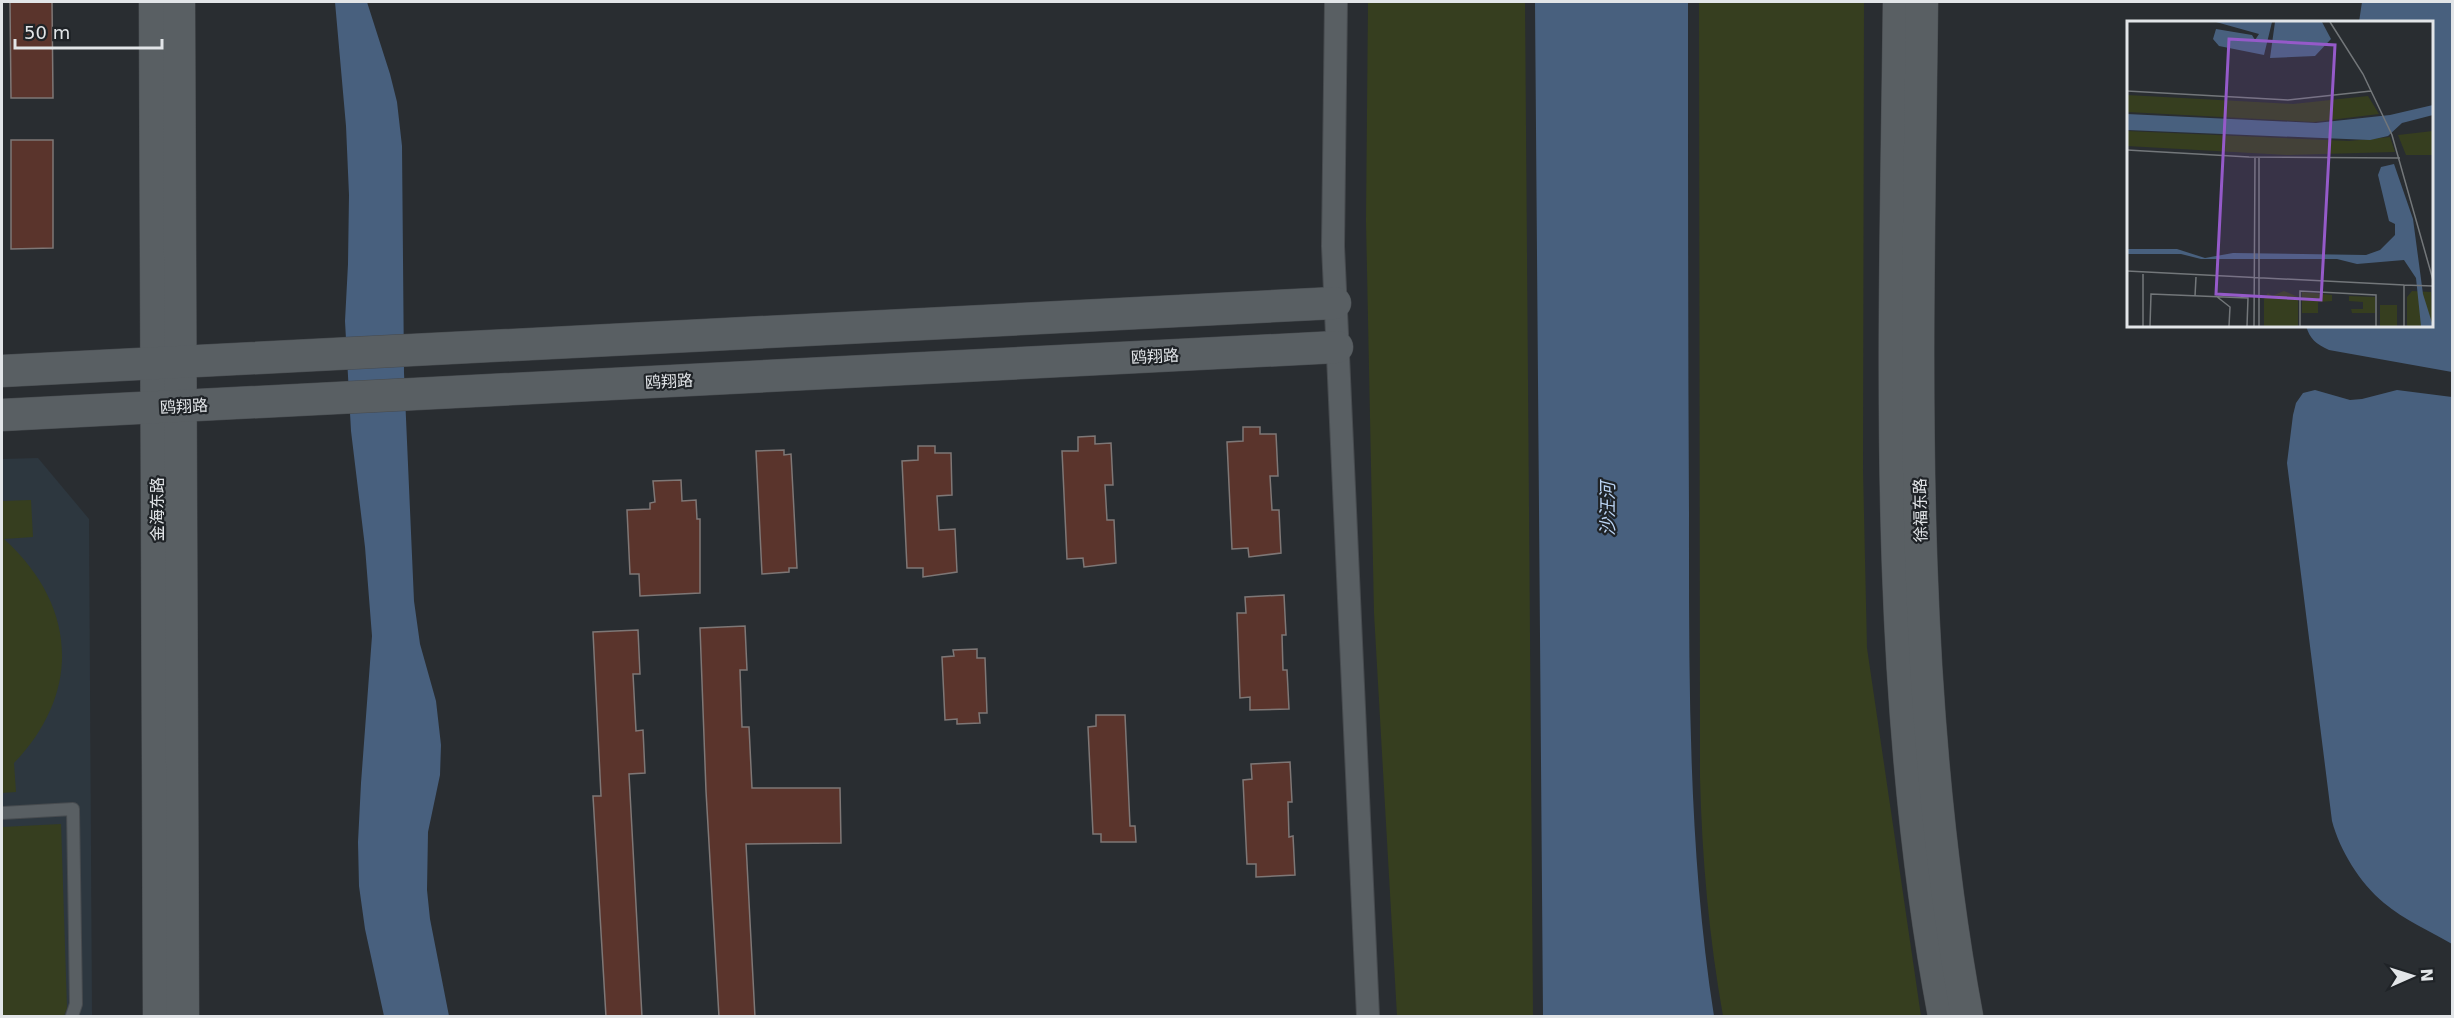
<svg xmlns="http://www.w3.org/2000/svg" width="2454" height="1018" viewBox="0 0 2454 1018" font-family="'DejaVu Sans','Noto Sans SC',sans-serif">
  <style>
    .built { fill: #2d373f }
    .green { fill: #363e1f }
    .water { fill: #48607e }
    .building { fill: #5a342c; stroke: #7e7776; stroke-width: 1.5 }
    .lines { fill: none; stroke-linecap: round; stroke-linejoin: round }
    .lane-casing { stroke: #474b4f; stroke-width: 14 }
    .street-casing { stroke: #474b4f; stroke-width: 24 }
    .secondary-casing { stroke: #474b4f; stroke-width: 33 }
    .lane { stroke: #595f63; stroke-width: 12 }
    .street { stroke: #595f63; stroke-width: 22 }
    .secondary { stroke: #595f63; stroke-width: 32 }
    .labels { text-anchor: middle; stroke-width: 4.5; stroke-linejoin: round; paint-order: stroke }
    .street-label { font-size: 16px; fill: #e2e5e8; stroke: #1f2327 }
    .water-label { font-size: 18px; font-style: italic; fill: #bcd5f5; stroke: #1f2327 }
    .inset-road { fill: none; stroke: #73777a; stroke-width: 1.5 }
    .view { fill: #955ac9; fill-opacity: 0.15; stroke: #955ac9; stroke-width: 3 }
    .inset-edge { fill: none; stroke: #e2e5e8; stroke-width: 3 }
  </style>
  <rect width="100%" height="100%" fill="#292d31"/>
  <path class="built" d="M 38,458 L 89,519 L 92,1016 L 2,1016 L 2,459 Z"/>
  <g class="green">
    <path d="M 1368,2 L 1525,2 L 1533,1016 L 1397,1016 L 1374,613 L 1366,221 Z"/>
    <path d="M 1699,2 L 1864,2 L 1863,470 L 1867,648 L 1921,1016 L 1723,1016 C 1709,937 1702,858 1700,778 Z"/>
    <path d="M 31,500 L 33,537 L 4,539 C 76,604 83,691 14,763 L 16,792 L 2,793 L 2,501 Z"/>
    <path d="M 61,824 L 67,1008 L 64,1016 L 2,1016 L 2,827 Z"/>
  </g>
  <g class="water">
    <path d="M 335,2 L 367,2 L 390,74 L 397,102 L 402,146 L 404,373 L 414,601 L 420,644 L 436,701 L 441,745 L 440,775 L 428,832 L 427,890 L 430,919 L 449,1016 L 384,1016 L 365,929 L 359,886 L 358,842 L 361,783 L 372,636 L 365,547 L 351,431 L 345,321 L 348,264 L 349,195 L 346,126 Z"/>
    <path d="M 1535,2 L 1688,2 C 1688,172 1688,342 1689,512 C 1689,681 1688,850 1714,1016 L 1543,1016 Z"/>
    <path d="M 2362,2 L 2452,2 L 2452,372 L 2329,350 C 2316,344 2310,339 2306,326 L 2432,326 L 2432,22 L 2359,22 Z"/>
    <path d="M 2315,390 L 2350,400 L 2362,399 L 2397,390 L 2452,397 L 2452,944 C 2430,931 2404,920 2384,903 C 2360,883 2340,851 2332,821 L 2287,463 L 2293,415 L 2296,403 L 2303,393 Z"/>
  </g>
  <g class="building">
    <path d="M 10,2 L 52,2 L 53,98 L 11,98 Z"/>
    <path d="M 11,140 L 53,140 L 53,248 L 11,249 Z"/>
    <path d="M 1243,427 L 1260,427 L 1260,434 L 1276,434 L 1278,476 L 1270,476 L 1272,510 L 1279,510 L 1281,553 L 1249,557 L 1248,548 L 1232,549 L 1227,442 L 1243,441 Z"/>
    <path d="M 1095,436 L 1095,444 L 1111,443 L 1113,485 L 1105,485 L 1107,520 L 1114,520 L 1116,563 L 1084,567 L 1083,558 L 1067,559 L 1062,451 L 1078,451 L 1078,437 Z"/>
    <path d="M 918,446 L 935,446 L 935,453 L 951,453 L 952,495 L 937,496 L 939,530 L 955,529 L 957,572 L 923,577 L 923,568 L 907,568 L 902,461 L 918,460 Z"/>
    <path d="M 784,450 L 784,455 L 791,454 L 797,568 L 789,568 L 789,572 L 762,574 L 756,451 Z"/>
    <path d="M 681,480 L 682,501 L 696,500 L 697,519 L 700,519 L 700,593 L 640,596 L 639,574 L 630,574 L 627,510 L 650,509 L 650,503 L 655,502 L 653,481 Z"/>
    <path d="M 1284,595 L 1286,635 L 1282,635 L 1283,670 L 1287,670 L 1289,709 L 1250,710 L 1250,697 L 1240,698 L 1237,613 L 1246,613 L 1245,597 Z"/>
    <path d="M 745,626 L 747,670 L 740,670 L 742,727 L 749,727 L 752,788 L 840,788 L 841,843 L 746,844 L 755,1017 L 719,1017 L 706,791 L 700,628 Z"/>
    <path d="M 638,630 L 640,674 L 633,674 L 636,731 L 643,730 L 645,773 L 629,774 L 642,1017 L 606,1017 L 593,796 L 601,796 L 593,632 Z"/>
    <path d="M 977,649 L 977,658 L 985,658 L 987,713 L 979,713 L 980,723 L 957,724 L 957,719 L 945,720 L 942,657 L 954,656 L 953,650 Z"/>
    <path d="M 1096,715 L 1125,715 L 1130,826 L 1135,826 L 1136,842 L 1101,842 L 1101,834 L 1093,834 L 1088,727 L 1096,726 Z"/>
    <path d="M 1290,762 L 1292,802 L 1288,802 L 1289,837 L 1293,836 L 1295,875 L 1256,877 L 1256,864 L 1247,864 L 1243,780 L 1252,779 L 1251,764 Z"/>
  </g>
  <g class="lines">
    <g class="lane-casing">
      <path id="lane" d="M 2,813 L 73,809 L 76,1004 L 72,1016"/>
    </g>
    <g class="street-casing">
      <path id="street" d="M 1336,2 L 1333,246 L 1368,1016"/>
    </g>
    <g class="secondary-casing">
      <g id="secondary">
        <path d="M 155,2 L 159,1016"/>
        <path d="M 179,2 L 183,1016"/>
        <path d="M 1899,2 C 1895,339 1881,683 1944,1016"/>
        <path d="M 1922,2 C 1918,340 1905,682 1967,1016"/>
        <path d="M 2,371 L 1335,303"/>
        <path d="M 2,415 L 1337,347"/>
      </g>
    </g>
    <use href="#lane" class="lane"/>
    <use href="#street" class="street"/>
    <use href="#secondary" class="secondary"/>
  </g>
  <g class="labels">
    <g class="street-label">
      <text transform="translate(1155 356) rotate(-3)" y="6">鸥翔路</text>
      <text transform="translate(669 381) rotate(-3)" y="6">鸥翔路</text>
      <text transform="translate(184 406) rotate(-3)" y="6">鸥翔路</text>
      <text transform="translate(157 509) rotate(-90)" y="6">金海东路</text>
      <text transform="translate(1920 510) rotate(-91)" y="6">徐福东路</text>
    </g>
    <g class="water-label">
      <text transform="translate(1608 509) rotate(-90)" y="6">沙汪河</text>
    </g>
  </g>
  <g transform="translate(2127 21)">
    <rect width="306" height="306" fill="#292d31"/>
    <path d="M 0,74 L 166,83 L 241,75 L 252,93 L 187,101 L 0,91 ZM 0,110 L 222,120 L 263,116 L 268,131 L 160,134 L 0,125 ZM 306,110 L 306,134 L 279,134 L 271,114 ZM 157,270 L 171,276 L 171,305 L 137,305 L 137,278 L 141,272 L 145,275 ZM 285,270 L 304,271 L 306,305 L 280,305 L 280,276 ZM 175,271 L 205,274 L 205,280 L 191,281 L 191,292 L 175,292 ZM 222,275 L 248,276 L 248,292 L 225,292 L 224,288 L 236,288 L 236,281 L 222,280 ZM 253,284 L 270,284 L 270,305 L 253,305 Z" fill="#363e1f"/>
    <path d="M 89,1 L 145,1 L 137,34 L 92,25 L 86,18 L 89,8 L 125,14 L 128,19 L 132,13 ZM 148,1 L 195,1 L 204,18 L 188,35 L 143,37 ZM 306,84 L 306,94 L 275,102 L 261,115 L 243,119 L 0,109 L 0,93 L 189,102 L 263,94 ZM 267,143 L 286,198 L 296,273 L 306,305 L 294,305 L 289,257 L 277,239 L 230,243 L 210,238 L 74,238 L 54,233 L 0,233 L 0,228 L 50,228 L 78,237 L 106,232 L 239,234 L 253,229 L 268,214 L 268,203 L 262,200 L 251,154 L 254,146 Z" fill="#48607e"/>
    <path class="inset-road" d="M 203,1 L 236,53 L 265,114 L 306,259M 0,70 L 161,79 L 244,70M 0,129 L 122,136 L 273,137M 0,250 L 277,264M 68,275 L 69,256M 89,275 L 103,286 L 102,305M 16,305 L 16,253M 23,305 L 24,273 L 121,277 L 120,305M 127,305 L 128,136M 132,305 L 132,136M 173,305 L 173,270 L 249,274 L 249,305M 277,305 L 277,264 L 306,265"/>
    <path class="view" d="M 102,18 L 208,24 L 194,279 L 89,273 Z"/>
    <rect width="306" height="306" class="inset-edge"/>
  </g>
  <rect width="2454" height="1018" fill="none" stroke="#e2e5e8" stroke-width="6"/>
  <g transform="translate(2412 976) rotate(87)" stroke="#1f2327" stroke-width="4.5" paint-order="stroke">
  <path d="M0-4.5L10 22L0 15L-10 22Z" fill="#e2e5e8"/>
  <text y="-9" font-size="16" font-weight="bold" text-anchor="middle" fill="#e2e5e8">N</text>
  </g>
  <path d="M15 39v9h147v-9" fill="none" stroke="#e2e5e8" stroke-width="3"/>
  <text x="24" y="39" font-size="18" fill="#e2e5e8" stroke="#1f2327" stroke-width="4.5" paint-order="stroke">50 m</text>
</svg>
